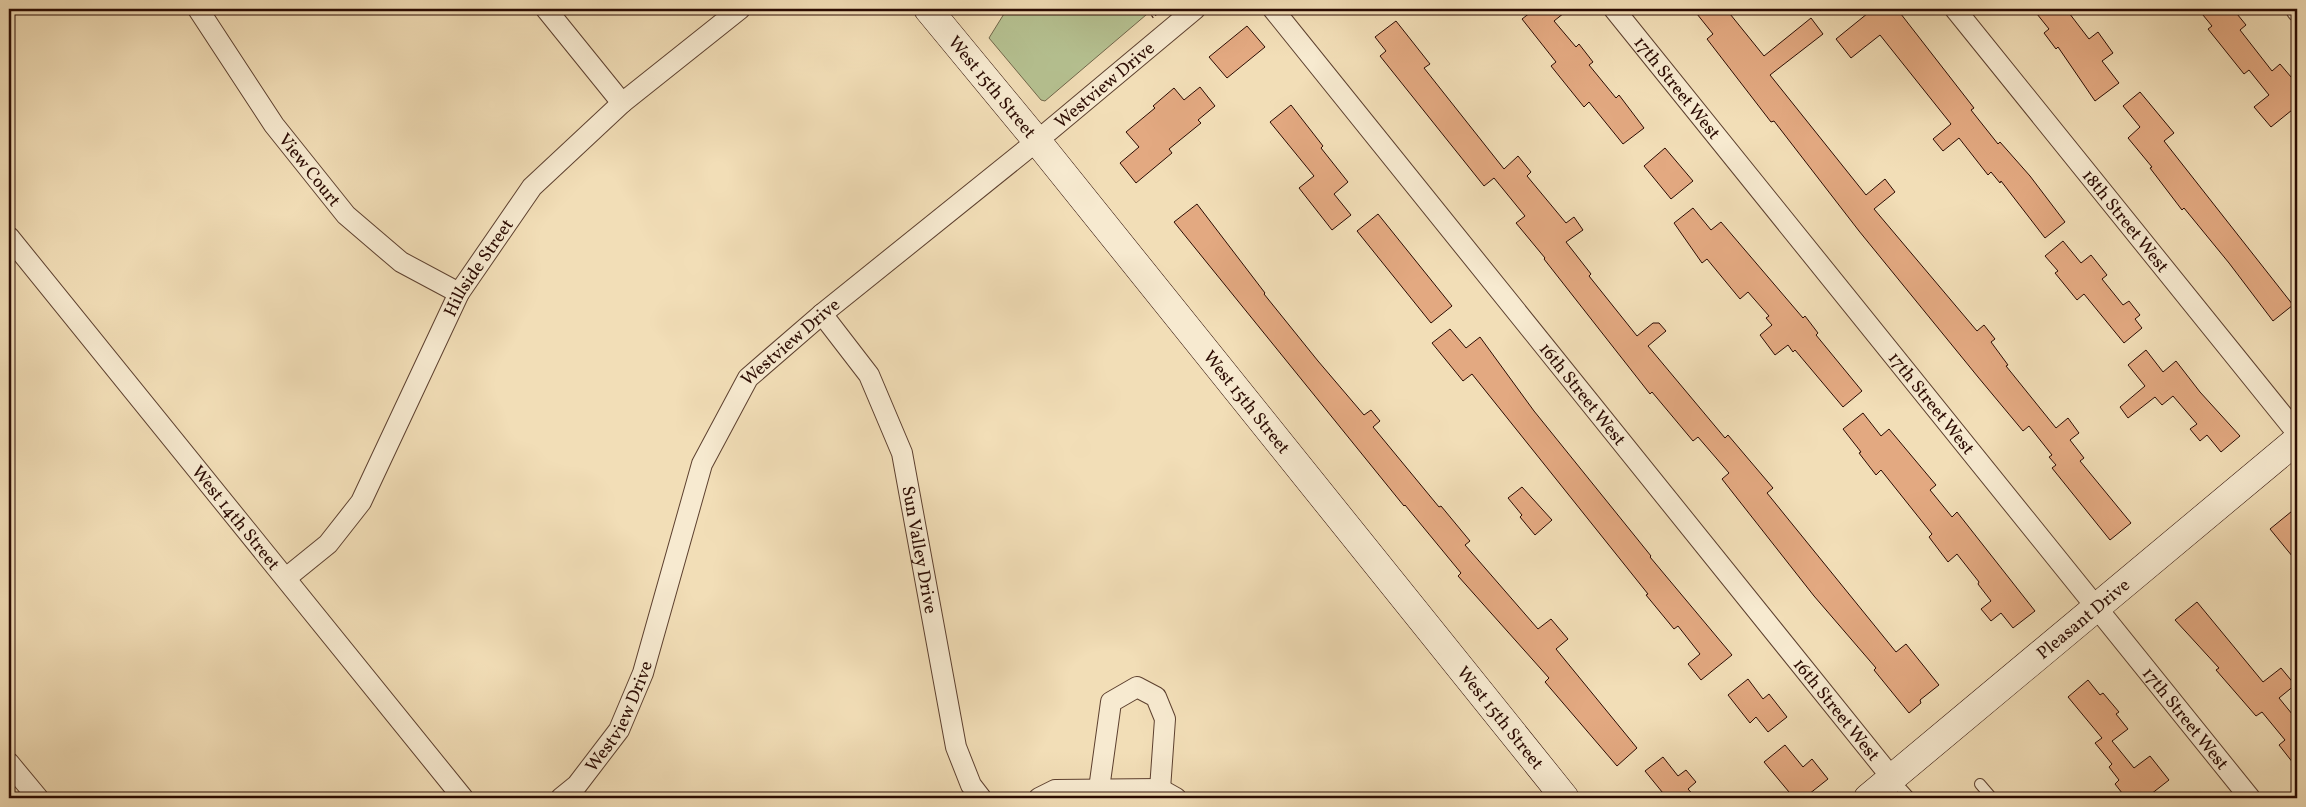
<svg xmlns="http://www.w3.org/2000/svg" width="2306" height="807" viewBox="0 0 2306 807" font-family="Vollkorn,serif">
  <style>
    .green { fill: #b6c292; stroke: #70664a }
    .building { fill: #e3a981; stroke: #2b0b02 }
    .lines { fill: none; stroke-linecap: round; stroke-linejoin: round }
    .lane-casing { stroke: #5d402f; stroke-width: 12 }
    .street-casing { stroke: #5d402f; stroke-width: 22 }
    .secondary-casing { stroke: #2b0b02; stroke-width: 29 }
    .path { stroke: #2b0b02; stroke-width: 3; stroke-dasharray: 1 2.5; stroke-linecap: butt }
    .lane { stroke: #f7ead0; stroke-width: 10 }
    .street { stroke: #f7ead0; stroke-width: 20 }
    .secondary { stroke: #f7ead0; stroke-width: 28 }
    .labels { text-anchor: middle; stroke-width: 4; stroke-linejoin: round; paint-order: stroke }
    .street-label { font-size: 18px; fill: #2b0b02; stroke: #f7ead0 }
  </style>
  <rect width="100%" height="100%" fill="#f2deb7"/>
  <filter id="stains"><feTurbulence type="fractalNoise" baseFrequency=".004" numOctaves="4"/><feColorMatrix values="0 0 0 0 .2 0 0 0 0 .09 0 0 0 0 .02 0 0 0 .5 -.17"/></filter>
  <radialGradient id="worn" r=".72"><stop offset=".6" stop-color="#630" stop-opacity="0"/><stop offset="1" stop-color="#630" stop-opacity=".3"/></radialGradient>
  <path class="green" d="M 1007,9 L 1153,9 L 1045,101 L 1041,100 L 989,38 Z"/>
  <g class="building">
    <path d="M 1535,9 L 1569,9 L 1554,21 L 1576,47 L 1579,44 L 1593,62 L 1589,65 L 1616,98 L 1619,95 L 1644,128 L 1623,144 L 1589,102 L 1584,107 L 1551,66 L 1556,62 L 1522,19 Z"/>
    <path d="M 1693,9 L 1726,9 L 1764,56 L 1811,18 L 1823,34 L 1770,75 L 1866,195 L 1885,179 L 1895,192 L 1874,209 L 1977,331 L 1984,325 L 1995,339 L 1991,342 L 2008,365 L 2006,366 L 2056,428 L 2068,418 L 2079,433 L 2070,440 L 2084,458 L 2080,461 L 2131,523 L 2110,540 L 2052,468 L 2056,465 L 2049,457 L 2052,455 L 2029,426 L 2023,431 L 1978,377 L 1859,231 L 1774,121 L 1771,122 L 1707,39 L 1713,34 Z"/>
    <path d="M 1873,9 L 1897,9 L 1974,108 L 1971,110 L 1998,144 L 2000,142 L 2030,176 L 2065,222 L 2045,238 L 2001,181 L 2000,183 L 1991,172 L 1988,175 L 1959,138 L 1943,151 L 1933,139 L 1951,124 L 1880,35 L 1851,58 L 1836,39 Z"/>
    <path d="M 2033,9 L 2066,9 L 2089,39 L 2098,32 L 2113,53 L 2102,61 L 2119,83 L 2095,101 L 2058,47 L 2056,49 L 2044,33 L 2049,29 Z"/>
    <path d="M 2198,9 L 2233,9 L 2246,25 L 2240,30 L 2272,71 L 2280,64 L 2297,84 L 2297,106 L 2271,127 L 2254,107 L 2269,95 L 2249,70 L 2244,74 L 2208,29 L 2212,26 Z"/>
    <path d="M 1396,21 L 1430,64 L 1424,68 L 1504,169 L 1518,156 L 1531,172 L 1527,176 L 1566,223 L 1574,217 L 1583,230 L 1566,242 L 1591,274 L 1589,276 L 1637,336 L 1653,323 L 1659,323 L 1666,331 L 1648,346 L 1725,438 L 1728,435 L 1773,488 L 1767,493 L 1896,652 L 1906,644 L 1939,685 L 1920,700 L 1921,703 L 1909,713 L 1874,670 L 1876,668 L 1814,596 L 1722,479 L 1729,473 L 1698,437 L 1693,441 L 1652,392 L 1650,394 L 1544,259 L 1545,258 L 1516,223 L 1525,216 L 1494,178 L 1484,186 L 1380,56 L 1386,51 L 1375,37 Z"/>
    <path d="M 1247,26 L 1265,47 L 1227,78 L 1209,57 Z"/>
    <path d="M 1200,87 L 1215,106 L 1198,120 L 1201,123 L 1169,149 L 1172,153 L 1136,183 L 1120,163 L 1139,147 L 1126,132 L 1155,108 L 1153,106 L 1174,88 L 1184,100 Z"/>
    <path d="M 2140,92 L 2174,133 L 2164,141 L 2293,305 L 2273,321 L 2229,263 L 2184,208 L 2182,210 L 2150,168 L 2152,167 L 2128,138 L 2140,127 L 2123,106 Z"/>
    <path d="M 1291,105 L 1323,146 L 1321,148 L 1348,182 L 1334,194 L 1351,215 L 1332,230 L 1299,188 L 1314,176 L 1270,122 Z"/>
    <path d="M 1665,148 L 1693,181 L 1671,199 L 1644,166 Z"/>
    <path d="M 1197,204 L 1265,293 L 1264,294 L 1318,361 L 1364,415 L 1371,410 L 1380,421 L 1373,427 L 1439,507 L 1441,506 L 1470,541 L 1465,545 L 1538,629 L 1551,619 L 1568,639 L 1556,649 L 1637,748 L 1617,766 L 1545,682 L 1549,678 L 1458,576 L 1461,573 L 1405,505 L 1404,506 L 1174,222 Z"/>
    <path d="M 1693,208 L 1711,230 L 1721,222 L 1803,318 L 1805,316 L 1818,333 L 1816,335 L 1862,391 L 1843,407 L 1795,350 L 1793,352 L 1788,345 L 1775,355 L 1760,335 L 1772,325 L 1766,318 L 1769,316 L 1748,292 L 1740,299 L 1707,259 L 1702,263 L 1674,223 Z"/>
    <path d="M 1378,214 L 1452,306 L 1431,323 L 1357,231 Z"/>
    <path d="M 2063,241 L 2081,263 L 2091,255 L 2107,275 L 2102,279 L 2123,305 L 2129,301 L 2140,315 L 2135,319 L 2142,328 L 2124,343 L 2084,294 L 2077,300 L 2055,273 L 2058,271 L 2045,256 Z"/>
    <path d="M 1450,329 L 1466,348 L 1480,337 L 1534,411 L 1651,556 L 1650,557 L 1732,655 L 1701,680 L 1688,664 L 1700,654 L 1678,626 L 1674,629 L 1646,595 L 1648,594 L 1472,374 L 1463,381 L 1432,343 Z"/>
    <path d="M 2146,350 L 2163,372 L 2176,361 L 2200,392 L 2240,436 L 2221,452 L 2207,435 L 2200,441 L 2190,429 L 2197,424 L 2173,396 L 2162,405 L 2155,397 L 2128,418 L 2120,407 L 2145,386 L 2128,365 Z"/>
    <path d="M 1863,413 L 1881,436 L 1889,429 L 1936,485 L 1930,490 L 1952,517 L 1957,512 L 2035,611 L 2013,628 L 2001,613 L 1991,621 L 1981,609 L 1991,601 L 1978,584 L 1979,582 L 1957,554 L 1948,562 L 1929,537 L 1932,534 L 1881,470 L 1876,475 L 1859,453 L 1861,452 L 1843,429 Z"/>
    <path d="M 1522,487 L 1552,520 L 1535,535 L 1520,517 L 1522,515 L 1508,498 Z"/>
    <path d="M 2297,507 L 2297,562 L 2270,529 Z"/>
    <path d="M 2197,602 L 2263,682 L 2281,668 L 2295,685 L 2279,698 L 2297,720 L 2297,768 L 2279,745 L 2285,740 L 2262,712 L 2256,716 L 2216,670 L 2219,668 L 2175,620 Z"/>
    <path d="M 1748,679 L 1763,699 L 1769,694 L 1787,717 L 1768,732 L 1756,717 L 1750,723 L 1728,695 Z"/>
    <path d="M 2088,680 L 2100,695 L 2103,693 L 2119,712 L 2116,714 L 2128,729 L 2112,741 L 2134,768 L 2150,756 L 2169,780 L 2146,798 L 2126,798 L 2115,784 L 2119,780 L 2109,767 L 2112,764 L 2095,743 L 2102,738 L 2068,697 Z"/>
    <path d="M 1785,745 L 1803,767 L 1812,759 L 1828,779 L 1804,798 L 1794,798 L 1764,762 Z"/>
    <path d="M 1663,757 L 1678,776 L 1686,770 L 1696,782 L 1688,789 L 1696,798 L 1667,798 L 1645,771 Z"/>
  </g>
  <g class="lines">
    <g class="lane-casing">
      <g id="lane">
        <path d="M 1892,778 L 1910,798"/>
        <path d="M 1980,784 L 1992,798"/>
      </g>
    </g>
    <g class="street-casing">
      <g id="street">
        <path id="s1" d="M 198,9 L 274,125 L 346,215 L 401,262 L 459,293"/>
        <path d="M 546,9 L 622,103"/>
        <path id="s2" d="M 1273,9 L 1892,778"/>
        <path id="s3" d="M 1614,9 L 2250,798"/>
        <path id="s4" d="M 1955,9 L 2297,433"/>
        <path d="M 2296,9 L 2297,11"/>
        <path id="s5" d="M 9,237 L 463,798"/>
        <path id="s6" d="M 822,314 L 869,375 L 902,453 L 956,747 L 971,785 L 981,798"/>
        <path id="s7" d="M 286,578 L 328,544 L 361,502 L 459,293 L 532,187 L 622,103 L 740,9"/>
        <path d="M 9,763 L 38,798"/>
        <path d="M 1099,789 L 1111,702 L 1137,687 L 1156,697 L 1165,719 L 1160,789"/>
        <path id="s8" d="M 561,798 L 577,785 L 619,730 L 643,673 L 702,464 L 748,378 L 822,314 L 1037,141 L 1195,9"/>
        <path d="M 1039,798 L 1055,790 L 1160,789 L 1176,798"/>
      </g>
    </g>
    <g class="secondary-casing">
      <g id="secondary">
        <path id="s9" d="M 928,9 L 1037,141 L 1565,798"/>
        <path id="s10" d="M 1868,798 L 2297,440"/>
      </g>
    </g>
    <path class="path" d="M 1152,17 L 1162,9"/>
    <use href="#lane" class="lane"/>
    <use href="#street" class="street"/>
    <use href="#secondary" class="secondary"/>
  </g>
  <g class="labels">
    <g class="street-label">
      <text dy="6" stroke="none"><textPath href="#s8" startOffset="928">Westview Drive</textPath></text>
      <text dy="6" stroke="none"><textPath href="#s9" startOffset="101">West 15th Street</textPath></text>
      <text dy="6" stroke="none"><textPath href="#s3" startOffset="101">17th Street West</textPath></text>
      <text dy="6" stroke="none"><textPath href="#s1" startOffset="196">View Court</textPath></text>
      <text dy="6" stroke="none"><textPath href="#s4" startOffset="272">18th Street West</textPath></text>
      <text dy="6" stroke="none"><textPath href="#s7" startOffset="370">Hillside Street</textPath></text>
      <text dy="6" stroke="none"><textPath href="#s8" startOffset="522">Westview Drive</textPath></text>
      <text dy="6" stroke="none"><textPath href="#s2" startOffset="494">16th Street West</textPath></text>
      <text dy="6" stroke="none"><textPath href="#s9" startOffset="506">West 15th Street</textPath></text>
      <text dy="6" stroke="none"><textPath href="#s3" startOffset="506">17th Street West</textPath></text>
      <text dy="6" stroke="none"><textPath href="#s5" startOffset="361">West 14th Street</textPath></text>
      <text dy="6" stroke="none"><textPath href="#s6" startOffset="260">Sun Valley Drive</textPath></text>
      <text dy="6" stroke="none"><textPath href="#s10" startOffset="280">Pleasant Drive</textPath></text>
      <text dy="6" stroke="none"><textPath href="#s2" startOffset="899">16th Street West</textPath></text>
      <text dy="6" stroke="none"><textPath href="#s8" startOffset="102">Westview Drive</textPath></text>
      <text dy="6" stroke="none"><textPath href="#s9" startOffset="911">West 15th Street</textPath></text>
      <text dy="6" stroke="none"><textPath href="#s3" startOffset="911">17th Street West</textPath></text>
    </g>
  </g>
  <rect width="2306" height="807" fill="none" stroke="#f2deb7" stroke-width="30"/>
  <rect x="10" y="10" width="2286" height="787" fill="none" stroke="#2b0b02" stroke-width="2.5"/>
  <rect x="15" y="15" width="2276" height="777" fill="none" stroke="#2b0b02"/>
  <rect width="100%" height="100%" filter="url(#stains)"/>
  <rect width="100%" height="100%" fill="url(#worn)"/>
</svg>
